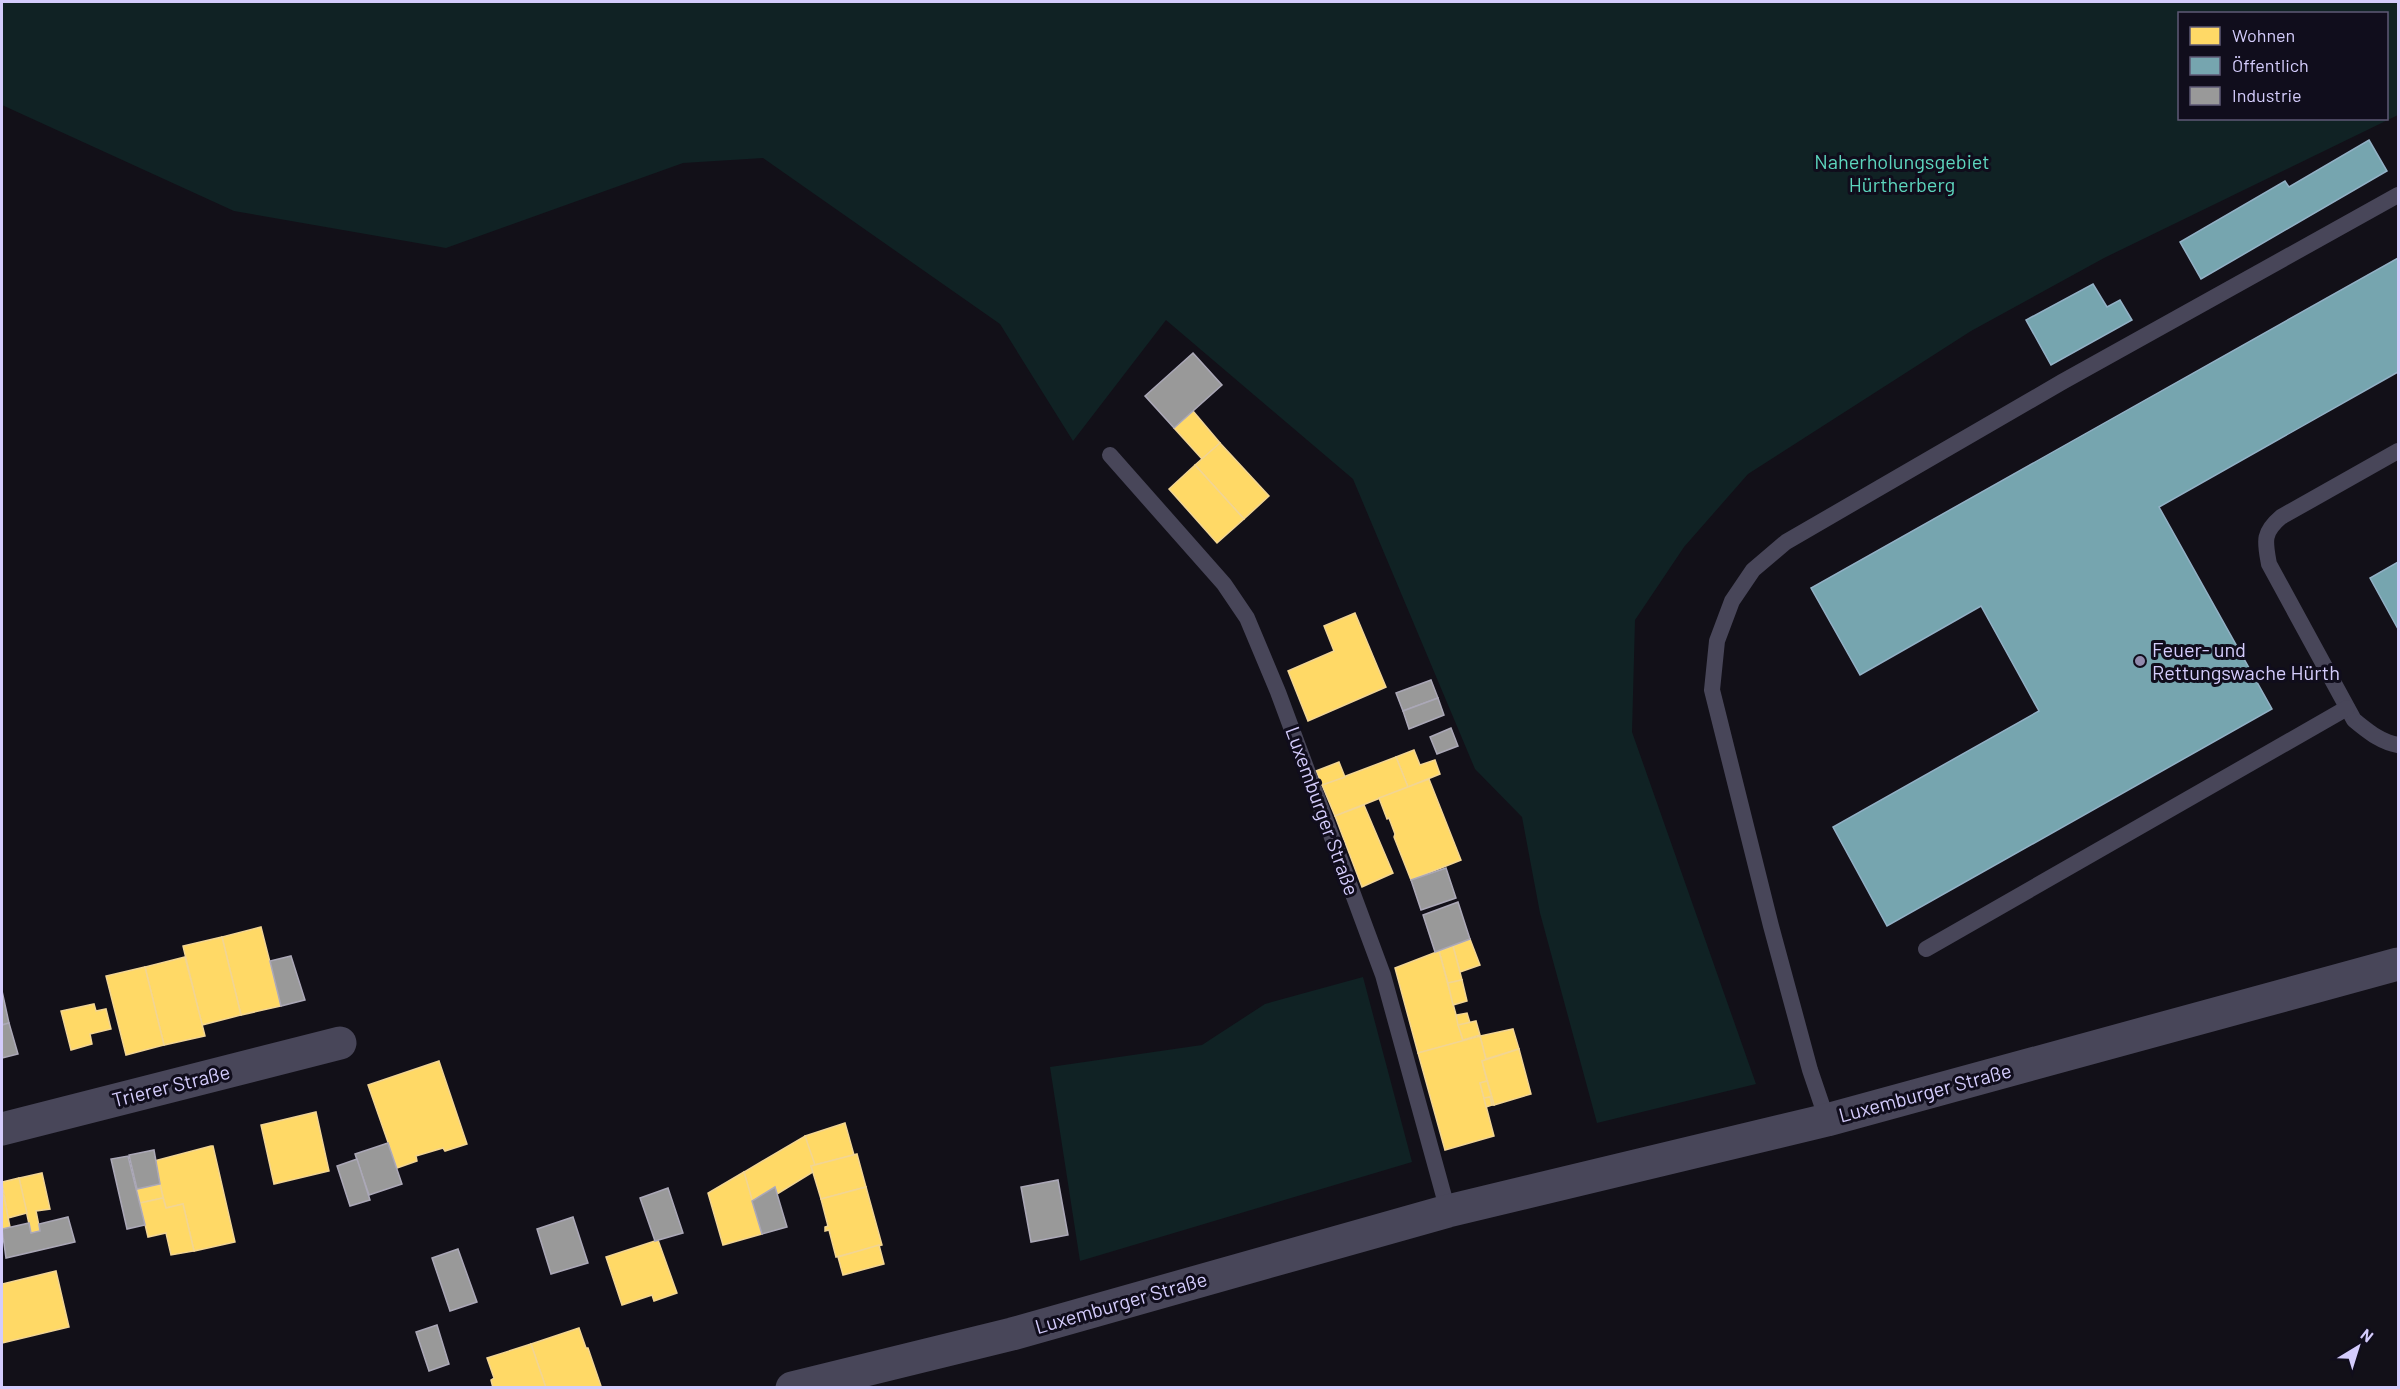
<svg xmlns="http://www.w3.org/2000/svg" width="2400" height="1389" viewBox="0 0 2400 1389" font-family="Barlow,sans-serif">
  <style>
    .green { fill: #102224; fill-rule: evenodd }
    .homes { fill: #ffd966; stroke: #f2d593; stroke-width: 1.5 }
    .public { fill: #76a5af; stroke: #92b1c6; stroke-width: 1.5 }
    .industry { fill: #999; stroke: #aba8b7; stroke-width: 1.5 }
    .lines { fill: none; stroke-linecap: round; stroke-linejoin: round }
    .service { stroke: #484659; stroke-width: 16 }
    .minor { stroke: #484659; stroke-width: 33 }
    .tertiary { stroke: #484659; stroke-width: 33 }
    .poi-dot { fill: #908aac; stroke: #100d1c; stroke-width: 2 }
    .labels { text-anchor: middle; stroke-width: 6; stroke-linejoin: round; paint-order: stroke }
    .park-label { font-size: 20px; fill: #5dd6be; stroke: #100d1c }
    .poi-label { font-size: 20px; fill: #d4ccfc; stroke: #100d1c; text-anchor: start }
    .street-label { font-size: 20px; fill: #d4ccfc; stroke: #100d1c }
  </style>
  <rect width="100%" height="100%" fill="#121018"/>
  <g class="green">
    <path d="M 2,2 L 2398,2 L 2398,115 L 2104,258 L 1971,331 L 1748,474 L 1684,547 L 1635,620 L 1632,732 L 1756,1084 L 1597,1123 L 1540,913 L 1522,817 L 1475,769 L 1353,479 L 1166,320 L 1073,441 L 1000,324 L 763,158 L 683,163 L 446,248 L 234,211 L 2,105 ZM 2180,14 L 2386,14 L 2386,118 L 2180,118 Z"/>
    <path d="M 1363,977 L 1412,1162 L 1080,1261 L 1050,1067 L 1202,1045 L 1265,1004 Z"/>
  </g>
  <g class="homes">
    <path d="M 1193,411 L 1220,443 L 1202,459 L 1174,428 Z"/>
    <path d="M 1220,443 L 1269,496 L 1244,519 L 1195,465 Z"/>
    <path d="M 1195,465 L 1244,519 L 1217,543 L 1169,489 Z"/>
    <path d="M 1355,613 L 1386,687 L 1308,721 L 1288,671 L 1334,651 L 1324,626 Z"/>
    <path d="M 1414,750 L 1420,765 L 1435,760 L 1440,774 L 1408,787 L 1396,757 Z"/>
    <path d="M 1396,757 L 1408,787 L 1335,816 L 1322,785 Z"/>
    <path d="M 1339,762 L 1345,777 L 1322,785 L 1316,771 Z"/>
    <path d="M 1429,779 L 1461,860 L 1411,880 L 1394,837 L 1395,834 L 1389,818 L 1387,819 L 1379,798 Z"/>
    <path d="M 1364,805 L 1393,873 L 1362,887 L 1335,816 Z"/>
    <path d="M 261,927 L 281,1006 L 241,1015 L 222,937 Z"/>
    <path d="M 222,937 L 241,1015 L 202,1025 L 183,946 Z"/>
    <path d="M 1470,939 L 1480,965 L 1460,972 L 1453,946 Z"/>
    <path d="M 1453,946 L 1462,980 L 1448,983 L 1439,951 Z"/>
    <path d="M 1439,951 L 1463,1041 L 1418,1053 L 1395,968 Z"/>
    <path d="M 185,957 L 205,1036 L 164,1045 L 145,967 Z"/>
    <path d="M 145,967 L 164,1045 L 126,1055 L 106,976 Z"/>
    <path d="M 1462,980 L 1467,1001 L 1453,1005 L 1448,983 Z"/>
    <path d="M 94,1004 L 96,1011 L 106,1009 L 111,1029 L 90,1034 L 92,1044 L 71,1050 L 61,1011 Z"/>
    <path d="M 1467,1013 L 1470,1023 L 1458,1025 L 1456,1015 Z"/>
    <path d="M 1476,1021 L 1480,1035 L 1463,1040 L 1458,1025 Z"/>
    <path d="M 1513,1029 L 1519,1049 L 1486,1059 L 1480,1036 Z"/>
    <path d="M 1480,1036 L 1486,1060 L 1482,1061 L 1487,1081 L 1480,1083 L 1494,1136 L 1445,1150 L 1418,1053 Z"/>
    <path d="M 1519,1049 L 1531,1094 L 1494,1105 L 1482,1061 Z"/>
    <path d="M 439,1061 L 467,1144 L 445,1151 L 443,1148 L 416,1156 L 417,1161 L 397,1168 L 368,1085 Z"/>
    <path d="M 1487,1081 L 1494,1105 L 1492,1105 L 1490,1097 L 1484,1098 L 1480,1083 Z"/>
    <path d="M 1490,1097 L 1492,1105 L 1486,1107 L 1484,1098 Z"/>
    <path d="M 316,1112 L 329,1171 L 274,1184 L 261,1125 Z"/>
    <path d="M 845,1123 L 854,1155 L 814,1165 L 805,1136 Z"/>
    <path d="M 805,1136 L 815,1165 L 811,1166 L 813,1172 L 777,1194 L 775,1187 L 752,1201 L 744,1172 Z"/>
    <path d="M 211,1146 L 213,1146 L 235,1242 L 194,1251 L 183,1204 L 166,1208 L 154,1161 Z"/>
    <path d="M 857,1154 L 866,1187 L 821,1199 L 811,1166 Z"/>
    <path d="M 744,1172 L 762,1234 L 723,1245 L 708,1193 Z"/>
    <path d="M 42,1173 L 50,1209 L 36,1211 L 40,1231 L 31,1233 L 19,1178 Z"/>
    <path d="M 19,1178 L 27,1213 L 8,1218 L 2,1182 Z"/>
    <path d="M 160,1184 L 163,1198 L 140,1203 L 137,1189 Z"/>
    <path d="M 866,1187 L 882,1245 L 836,1257 L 829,1230 L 825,1231 L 825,1227 L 828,1226 L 821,1199 Z"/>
    <path d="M 2,1188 L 10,1227 L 2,1229 Z"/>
    <path d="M 163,1198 L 166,1208 L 183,1204 L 194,1251 L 171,1255 L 166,1233 L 148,1237 L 140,1203 Z"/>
    <path d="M 658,1240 L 677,1293 L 654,1301 L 652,1295 L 622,1305 L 606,1257 Z"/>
    <path d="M 879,1245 L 884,1264 L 843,1275 L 838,1257 Z"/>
    <path d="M 56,1271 L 69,1327 L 2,1343 L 2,1284 Z"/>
    <path d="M 579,1328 L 586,1348 L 588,1348 L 601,1386 L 599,1388 L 546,1388 L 531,1344 Z"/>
    <path d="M 531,1344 L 546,1388 L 493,1388 L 491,1380 L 494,1378 L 487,1358 Z"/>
  </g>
  <g class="public">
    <path d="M 2369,140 L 2387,171 L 2201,279 L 2180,242 L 2285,181 L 2289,187 Z"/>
    <path d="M 2398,258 L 2398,372 L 2159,507 L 2272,709 L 1887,926 L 1833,827 L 2039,711 L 1981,606 L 1860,675 L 1811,588 Z"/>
    <path d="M 2093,284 L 2107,307 L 2120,300 L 2132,320 L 2051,365 L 2026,320 Z"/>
    <path d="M 2398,562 L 2398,629 L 2370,578 Z"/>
  </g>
  <g class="industry">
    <path d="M 1193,353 L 1222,385 L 1174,428 L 1145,396 Z"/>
    <path d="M 1431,680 L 1438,698 L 1403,711 L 1396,693 Z"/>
    <path d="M 1438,698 L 1444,715 L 1409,729 L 1403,711 Z"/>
    <path d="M 1451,728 L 1458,746 L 1437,754 L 1430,737 Z"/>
    <path d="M 1446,868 L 1456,898 L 1421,910 L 1411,880 Z"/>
    <path d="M 1458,902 L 1470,939 L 1435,952 L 1423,915 Z"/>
    <path d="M 291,956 L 305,1000 L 281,1006 L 270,961 Z"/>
    <path d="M 2,991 L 9,1023 L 2,1025 Z"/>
    <path d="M 9,1023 L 18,1054 L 2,1058 L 2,1025 Z"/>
    <path d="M 388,1143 L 402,1184 L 369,1195 L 355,1154 Z"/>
    <path d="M 154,1150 L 160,1184 L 137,1189 L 129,1155 Z"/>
    <path d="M 128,1156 L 145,1225 L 127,1229 L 111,1159 Z"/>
    <path d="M 357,1159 L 370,1200 L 350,1206 L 337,1166 Z"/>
    <path d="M 1058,1180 L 1068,1235 L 1031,1242 L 1021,1187 Z"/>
    <path d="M 775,1187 L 787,1227 L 762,1234 L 752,1201 Z"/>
    <path d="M 668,1188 L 683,1233 L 655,1241 L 640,1198 Z"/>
    <path d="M 68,1217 L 75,1242 L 6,1258 L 2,1229 L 29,1223 L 31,1233 L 40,1231 L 39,1224 Z"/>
    <path d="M 573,1217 L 588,1263 L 551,1274 L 537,1229 Z"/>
    <path d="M 458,1249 L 477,1302 L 450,1311 L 432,1258 Z"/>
    <path d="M 437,1325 L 449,1364 L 429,1371 L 416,1332 Z"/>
  </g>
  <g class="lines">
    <g class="service">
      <path d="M 2398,451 L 2281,517 C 2262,533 2265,542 2269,564 L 2354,720 C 2368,731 2380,742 2398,745"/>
      <path d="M 1110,455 L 1224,584 L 1247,618 L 1278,692 L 1383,975 L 1448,1211"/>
      <path d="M 1926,949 L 2347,708"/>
      <path d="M 1827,1120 L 1810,1070 L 1771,926 L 1712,690 L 1717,641 L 1732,601 L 1753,570 L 1786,542 L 2062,382 L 2398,195"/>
    </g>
    <path class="minor" d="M 2,1129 L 340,1043"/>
    <path class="tertiary" d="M 792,1388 L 1012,1334 L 1448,1211 L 1827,1120 L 2398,964"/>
  </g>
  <circle class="poi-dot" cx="2140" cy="661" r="6"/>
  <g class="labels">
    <g class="park-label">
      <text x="1902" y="169">Naherholungsgebiet<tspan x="1902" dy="23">Hürtherberg</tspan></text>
    </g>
    <g class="poi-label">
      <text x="2152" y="657">Feuer- und<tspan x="2152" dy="23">Rettungswache Hürth</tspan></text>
    </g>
    <g class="street-label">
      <text transform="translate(1322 811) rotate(70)" y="7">Luxemburger Straße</text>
      <text transform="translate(171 1086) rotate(-14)" y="7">Trierer Straße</text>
      <text transform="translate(1925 1093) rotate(-15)" y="7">Luxemburger Straße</text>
      <text transform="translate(1121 1303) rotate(-16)" y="7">Luxemburger Straße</text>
    </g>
  </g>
  <rect width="2400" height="1389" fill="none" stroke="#d4ccfc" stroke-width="6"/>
  <rect x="2178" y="12" width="210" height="108" fill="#100d1c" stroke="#5e5976" stroke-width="1.5"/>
  <rect x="2190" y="27" width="30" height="18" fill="#ffd966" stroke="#5e5976" stroke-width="1.5"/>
  <text x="2232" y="42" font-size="18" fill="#d4ccfc">Wohnen</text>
  <rect x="2190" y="57" width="30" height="18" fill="#76a5af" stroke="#5e5976" stroke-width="1.5"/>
  <text x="2232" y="72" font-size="18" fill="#d4ccfc">Öffentlich</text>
  <rect x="2190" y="87" width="30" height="18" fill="#999999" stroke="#5e5976" stroke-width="1.5"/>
  <text x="2232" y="102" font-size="18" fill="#d4ccfc">Industrie</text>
  <g transform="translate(2358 1347) rotate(38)" stroke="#100d1c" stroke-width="4.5" paint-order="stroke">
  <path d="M0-4.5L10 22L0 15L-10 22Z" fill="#d4ccfc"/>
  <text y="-9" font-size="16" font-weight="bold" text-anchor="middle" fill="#d4ccfc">N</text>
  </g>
</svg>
